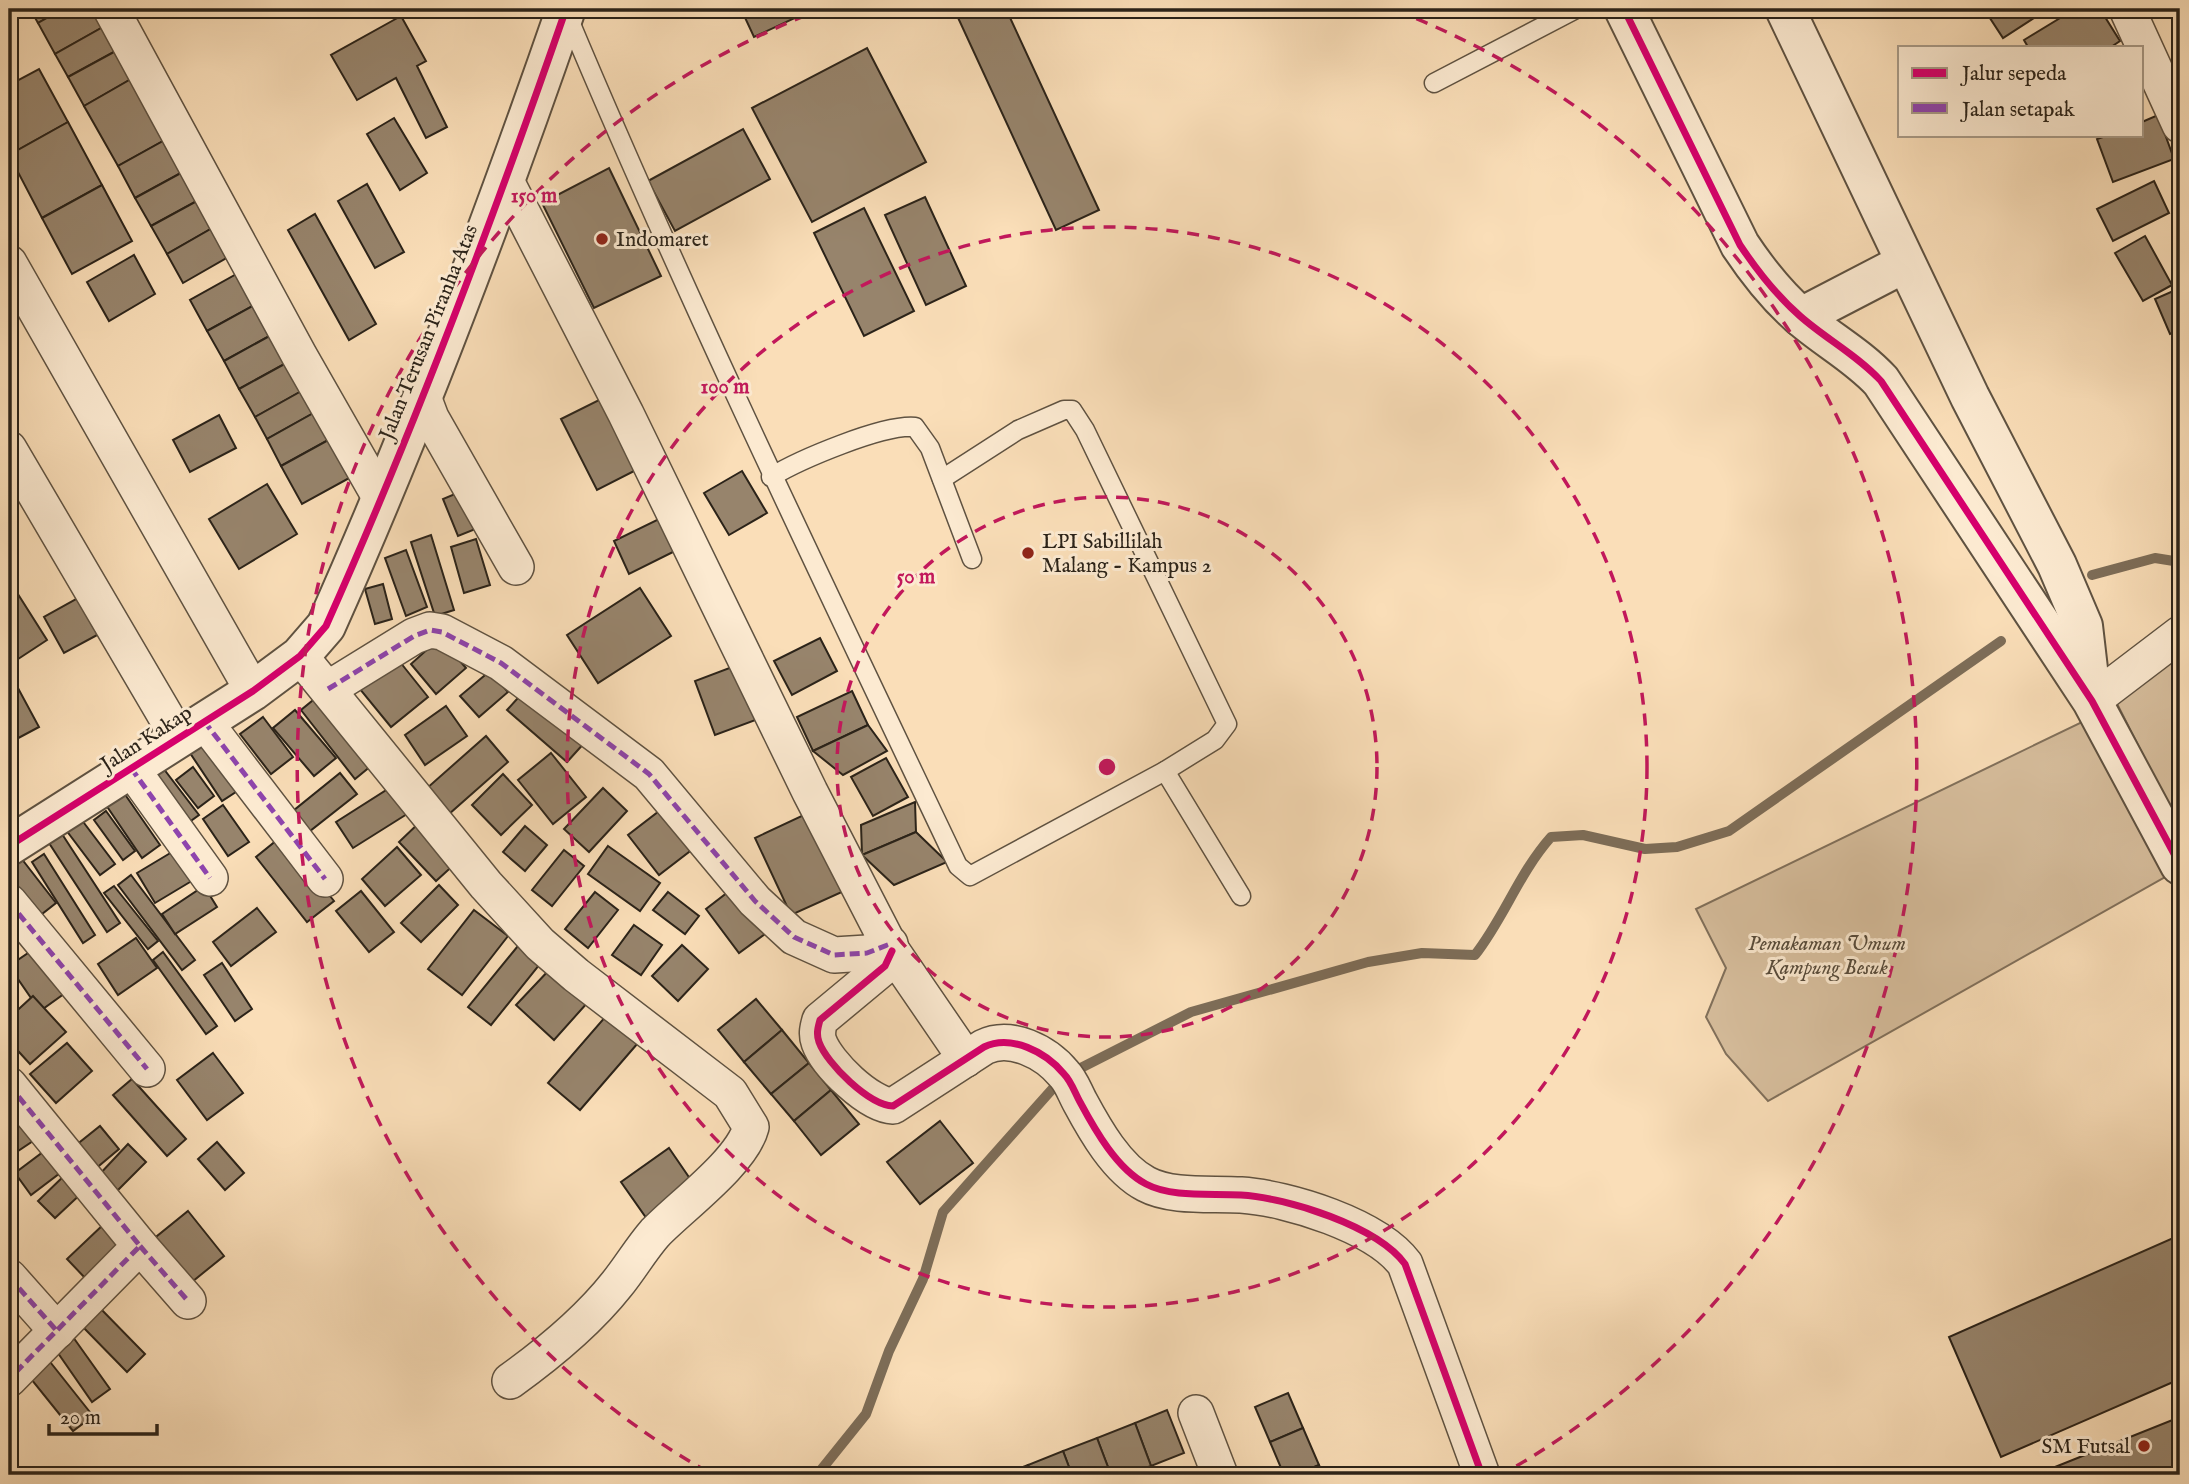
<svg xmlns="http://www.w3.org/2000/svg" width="2189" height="1484" viewBox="0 0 2189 1484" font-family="'IM FELL English',serif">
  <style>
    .green { fill: #d7be9d; stroke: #81705b; stroke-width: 2 }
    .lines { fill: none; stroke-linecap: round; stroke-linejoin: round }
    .stream { stroke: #7d6d58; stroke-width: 10 }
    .building { fill: #97846c; stroke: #2b2319; stroke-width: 2 }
    .service-casing { stroke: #5f5241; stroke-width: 21 }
    .minor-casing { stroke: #5f5241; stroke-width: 38 }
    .tertiary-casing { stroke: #5f5241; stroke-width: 42 }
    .service { stroke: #fcead1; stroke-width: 18 }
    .minor { stroke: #fcead1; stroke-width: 35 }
    .tertiary { stroke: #fcead1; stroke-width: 38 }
    .quiet { stroke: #8e44ad; stroke-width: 5; stroke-dasharray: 10 5; stroke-linecap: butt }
    .cycleway-casing { stroke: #fcead1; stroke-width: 11 }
    .cycleway { stroke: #d6006c; stroke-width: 7 }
    .ring { fill: none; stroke: #c2185b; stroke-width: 3.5; stroke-dasharray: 12 9 }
    .poi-dot { fill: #8f2418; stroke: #fcead1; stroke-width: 2.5 }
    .labels { text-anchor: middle; stroke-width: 6; stroke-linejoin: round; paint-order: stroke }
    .poi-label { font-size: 21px; fill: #2b2319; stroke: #fcead1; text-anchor: start }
    .street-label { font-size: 21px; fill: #2b2319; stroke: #fcead1 }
    .park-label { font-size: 21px; font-style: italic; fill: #564a3a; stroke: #fcead1 }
    .centre { fill: #c2185b; stroke: #fcead1; stroke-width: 3.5 }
    .ring-label { font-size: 21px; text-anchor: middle; font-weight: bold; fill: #c2185b; stroke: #fcead1; stroke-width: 6; stroke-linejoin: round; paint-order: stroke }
  </style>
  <rect width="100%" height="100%" fill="#fadeb8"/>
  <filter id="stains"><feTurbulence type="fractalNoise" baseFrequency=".00286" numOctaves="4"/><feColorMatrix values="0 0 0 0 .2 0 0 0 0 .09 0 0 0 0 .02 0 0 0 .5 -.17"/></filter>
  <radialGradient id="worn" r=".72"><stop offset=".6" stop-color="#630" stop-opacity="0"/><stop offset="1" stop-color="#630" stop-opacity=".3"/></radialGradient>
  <g class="green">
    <path d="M 2180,630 L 2180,828 L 2105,680 Z"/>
    <path d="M 2082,722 L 2165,877 L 1768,1101 L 1726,1054 L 1706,1017 L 1726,968 L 1696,909 Z"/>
  </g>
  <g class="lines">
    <g class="stream">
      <path d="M 2092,575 L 2155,558 L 2180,562"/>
      <path d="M 817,1475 L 866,1414 L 889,1351 L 923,1279 L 943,1212 L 1063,1077 L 1191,1012 L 1368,962 L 1422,953 L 1475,955 C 1504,918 1519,873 1551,837 L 1583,835 L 1645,849 L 1677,847 L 1729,831 L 2001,641"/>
    </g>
  </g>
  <g class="building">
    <path d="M 30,9 L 63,9 L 38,23 Z"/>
    <path d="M 63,9 L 102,9 L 110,23 L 55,54 L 38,23 Z"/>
    <path d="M 741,9 L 814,9 L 754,37 Z"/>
    <path d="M 954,9 L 1006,9 L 1099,210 L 1056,230 Z"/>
    <path d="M 1984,9 L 2048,9 L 2003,38 Z"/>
    <path d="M 2075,9 L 2100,9 L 2120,41 L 2111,47 L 2028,47 L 2024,40 Z"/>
    <path d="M 401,16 L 426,61 L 417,66 L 447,127 L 426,138 L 396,78 L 357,100 L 331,55 Z"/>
    <path d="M 110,23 L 123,47 L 68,77 L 55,54 Z"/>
    <path d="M 123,47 L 138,75 L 84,106 L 68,77 Z"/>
    <path d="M 867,48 L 926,162 L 812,222 L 752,108 Z"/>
    <path d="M 39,69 L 68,122 L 9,155 L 9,85 Z"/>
    <path d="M 138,75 L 172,136 L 118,166 L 84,106 Z"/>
    <path d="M 2158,115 L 2174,159 L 2113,182 L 2097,139 L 2109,135 L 2142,135 L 2142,122 Z"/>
    <path d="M 394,118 L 427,173 L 400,190 L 367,134 Z"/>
    <path d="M 68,122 L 102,185 L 42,218 L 9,155 Z"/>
    <path d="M 743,129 L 770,179 L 675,231 L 648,181 Z"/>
    <path d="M 172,136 L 190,168 L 135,198 L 118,166 Z"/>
    <path d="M 190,168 L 206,196 L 151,226 L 135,198 Z"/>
    <path d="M 609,168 L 661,276 L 594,308 L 542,203 Z"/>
    <path d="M 2154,181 L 2169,213 L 2113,241 L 2097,209 Z"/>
    <path d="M 367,184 L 404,252 L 375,268 L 338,201 Z"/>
    <path d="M 102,185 L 132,241 L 72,274 L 42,218 Z"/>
    <path d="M 206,196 L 221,223 L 167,254 L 151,226 Z"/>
    <path d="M 925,197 L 966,286 L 926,305 L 885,215 Z"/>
    <path d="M 864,208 L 914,311 L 864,336 L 814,233 Z"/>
    <path d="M 315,214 L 376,324 L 349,340 L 288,230 Z"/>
    <path d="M 221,223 L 237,252 L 183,283 L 167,254 Z"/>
    <path d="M 2145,236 L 2172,285 L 2143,301 L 2115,253 Z"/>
    <path d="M 134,255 L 155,294 L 109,321 L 87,282 Z"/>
    <path d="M 249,267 L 267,298 L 207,331 L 190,300 Z"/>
    <path d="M 2180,288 L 2180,330 L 2170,334 L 2155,299 Z"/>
    <path d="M 267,298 L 284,328 L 224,361 L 207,331 Z"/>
    <path d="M 284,328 L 299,356 L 239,389 L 224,361 Z"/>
    <path d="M 299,356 L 314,384 L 255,417 L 239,389 Z"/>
    <path d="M 314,384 L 326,406 L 267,439 L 255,417 Z"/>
    <path d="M 607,396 L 642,467 L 597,490 L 561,419 Z"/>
    <path d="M 326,406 L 341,433 L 281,466 L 267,439 Z"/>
    <path d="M 219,415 L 236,448 L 190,472 L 173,440 Z"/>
    <path d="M 341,433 L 362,471 L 302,504 L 281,466 Z"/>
    <path d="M 742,471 L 767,513 L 729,535 L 704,493 Z"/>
    <path d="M 267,484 L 297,534 L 239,569 L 209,519 Z"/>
    <path d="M 462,491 L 478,528 L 458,536 L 443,499 Z"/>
    <path d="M 661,518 L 677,550 L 629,574 L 614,541 Z"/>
    <path d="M 431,535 L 454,610 L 435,616 L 411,542 Z"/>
    <path d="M 476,539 L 490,585 L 464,593 L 451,547 Z"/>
    <path d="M 406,550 L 427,607 L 406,616 L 385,558 Z"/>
    <path d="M 9,580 L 47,640 L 9,665 Z"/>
    <path d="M 383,584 L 392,619 L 375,624 L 365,589 Z"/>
    <path d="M 640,588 L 671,636 L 598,683 L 567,635 Z"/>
    <path d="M 80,597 L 99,634 L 64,653 L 44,617 Z"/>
    <path d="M 440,638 L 466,668 L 436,694 L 411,664 Z"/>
    <path d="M 820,638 L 837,671 L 792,695 L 774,661 Z"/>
    <path d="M 396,657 L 428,697 L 391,727 L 359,688 Z"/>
    <path d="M 740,664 L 761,718 L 715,735 L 695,681 Z"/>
    <path d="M 490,671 L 508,692 L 479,717 L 460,696 Z"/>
    <path d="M 12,677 L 39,727 L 9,743 L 9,679 Z"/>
    <path d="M 526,689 L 586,741 L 567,762 L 507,710 Z"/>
    <path d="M 852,691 L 868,725 L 813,751 L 797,717 Z"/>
    <path d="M 323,692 L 377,761 L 355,779 L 301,710 Z"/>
    <path d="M 446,706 L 467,736 L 425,765 L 405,735 Z"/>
    <path d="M 295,710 L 336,758 L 314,776 L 273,728 Z"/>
    <path d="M 263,717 L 293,757 L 271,774 L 240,734 Z"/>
    <path d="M 868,725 L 887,751 L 843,775 L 813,751 Z"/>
    <path d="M 210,735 L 245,786 L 222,801 L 188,750 Z"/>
    <path d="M 486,736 L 508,762 L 449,814 L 426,789 Z"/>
    <path d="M 551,753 L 586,797 L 553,824 L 518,780 Z"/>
    <path d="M 886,758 L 908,797 L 873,816 L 851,777 Z"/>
    <path d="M 160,764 L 199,815 L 181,828 L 143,777 Z"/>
    <path d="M 193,767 L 214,796 L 198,808 L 176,780 Z"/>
    <path d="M 340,773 L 357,794 L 310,831 L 293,811 Z"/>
    <path d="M 503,774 L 532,805 L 501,835 L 472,805 Z"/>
    <path d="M 399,782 L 415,809 L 353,848 L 336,822 Z"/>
    <path d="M 603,788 L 627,811 L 589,852 L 564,829 Z"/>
    <path d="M 124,793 L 160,845 L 142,858 L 106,805 Z"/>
    <path d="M 915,802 L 916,832 L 862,855 L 861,825 Z"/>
    <path d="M 223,805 L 249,842 L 228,856 L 203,819 Z"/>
    <path d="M 667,805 L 698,845 L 659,875 L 628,835 Z"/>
    <path d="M 106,811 L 135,851 L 123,860 L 94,820 Z"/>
    <path d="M 808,813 L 844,891 L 791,915 L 755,838 Z"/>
    <path d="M 81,819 L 115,864 L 100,875 L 66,830 Z"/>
    <path d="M 421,821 L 458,861 L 436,881 L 399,842 Z"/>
    <path d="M 525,826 L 547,845 L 525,871 L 503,852 Z"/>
    <path d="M 916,832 L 947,862 L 894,885 L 862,855 Z"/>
    <path d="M 62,834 L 120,923 L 107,932 L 49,843 Z"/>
    <path d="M 282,836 L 334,901 L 307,922 L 256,857 Z"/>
    <path d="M 182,846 L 200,876 L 155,903 L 137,873 Z"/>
    <path d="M 608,846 L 660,883 L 640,911 L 588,874 Z"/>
    <path d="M 397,847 L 421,875 L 385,906 L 362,879 Z"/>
    <path d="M 564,850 L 584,866 L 552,906 L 532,890 Z"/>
    <path d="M 44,854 L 95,935 L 83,943 L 32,862 Z"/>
    <path d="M 21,858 L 56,903 L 33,921 L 9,890 L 9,868 Z"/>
    <path d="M 131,875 L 195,960 L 182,970 L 118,885 Z"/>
    <path d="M 439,885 L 458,905 L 421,942 L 401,923 Z"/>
    <path d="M 114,886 L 158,941 L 148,949 L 104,893 Z"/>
    <path d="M 204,886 L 217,907 L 175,934 L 162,914 Z"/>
    <path d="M 732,889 L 765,934 L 739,953 L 706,909 Z"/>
    <path d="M 361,891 L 394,932 L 369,952 L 336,911 Z"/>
    <path d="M 595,892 L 618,910 L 588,948 L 565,929 Z"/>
    <path d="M 668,892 L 699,916 L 685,934 L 653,910 Z"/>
    <path d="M 257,908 L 276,932 L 231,966 L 213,942 Z"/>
    <path d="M 474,910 L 508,936 L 462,995 L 428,969 Z"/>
    <path d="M 634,925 L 662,945 L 641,975 L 612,955 Z"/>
    <path d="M 136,938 L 157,968 L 118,995 L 98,964 Z"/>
    <path d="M 522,941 L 544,959 L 491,1025 L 468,1007 Z"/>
    <path d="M 682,945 L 708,969 L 678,1001 L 652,976 Z"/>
    <path d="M 37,947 L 68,991 L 40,1011 L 9,966 Z"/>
    <path d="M 163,952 L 217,1026 L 206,1034 L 153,960 Z"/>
    <path d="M 222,963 L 252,1009 L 235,1021 L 204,975 Z"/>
    <path d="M 551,968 L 588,1002 L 554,1040 L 516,1005 Z"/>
    <path d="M 33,996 L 66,1032 L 30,1064 L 9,1041 L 9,1018 Z"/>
    <path d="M 756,999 L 782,1030 L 744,1062 L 718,1030 Z"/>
    <path d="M 613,1008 L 644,1036 L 580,1110 L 548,1083 Z"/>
    <path d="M 782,1030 L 809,1063 L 771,1094 L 744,1062 Z"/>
    <path d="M 67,1043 L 92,1071 L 56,1103 L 30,1074 Z"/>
    <path d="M 213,1053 L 243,1093 L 207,1120 L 177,1080 Z"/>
    <path d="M 809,1063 L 831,1090 L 794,1121 L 771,1094 Z"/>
    <path d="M 132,1079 L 186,1139 L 167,1156 L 113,1095 Z"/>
    <path d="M 831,1090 L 859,1124 L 821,1155 L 794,1121 Z"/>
    <path d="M 26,1112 L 42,1135 L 12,1155 L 9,1149 L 9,1124 Z"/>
    <path d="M 940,1121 L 973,1163 L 920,1204 L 887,1162 Z"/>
    <path d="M 100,1126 L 119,1149 L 94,1170 L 75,1146 Z"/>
    <path d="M 217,1142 L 244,1173 L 225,1190 L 198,1159 Z"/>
    <path d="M 128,1144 L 146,1162 L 114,1194 L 97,1177 Z"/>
    <path d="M 669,1148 L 695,1186 L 647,1219 L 621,1182 Z"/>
    <path d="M 47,1149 L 64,1170 L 31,1195 L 15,1173 Z"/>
    <path d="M 68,1172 L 85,1190 L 55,1218 L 38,1201 Z"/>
    <path d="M 188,1211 L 224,1256 L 182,1290 L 146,1245 Z"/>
    <path d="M 105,1223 L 125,1245 L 87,1280 L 67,1259 Z"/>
    <path d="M 2180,1235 L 2180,1379 L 2001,1457 L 1949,1337 Z"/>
    <path d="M 97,1305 L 145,1354 L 127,1372 L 79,1323 Z"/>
    <path d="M 68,1330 L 110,1389 L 92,1402 L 51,1343 Z"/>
    <path d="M 43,1353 L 93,1416 L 73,1431 L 23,1369 Z"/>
    <path d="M 1288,1393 L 1303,1428 L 1270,1442 L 1255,1407 Z"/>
    <path d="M 1167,1410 L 1184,1453 L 1151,1466 L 1135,1423 Z"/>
    <path d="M 2180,1417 L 2180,1475 L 2035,1475 Z"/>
    <path d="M 1135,1423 L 1151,1466 L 1127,1475 L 1111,1475 L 1097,1438 Z"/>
    <path d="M 1303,1428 L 1319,1465 L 1295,1475 L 1284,1475 L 1270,1442 Z"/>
    <path d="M 1097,1438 L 1111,1475 L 1072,1475 L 1063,1451 Z"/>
    <path d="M 1063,1451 L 1072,1475 L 1032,1475 L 1028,1465 Z"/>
    <path d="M 1028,1465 L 1032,1475 L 1001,1475 Z"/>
    <path d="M 1319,1465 L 1323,1475 L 1295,1475 Z"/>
  </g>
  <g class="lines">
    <g class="service-casing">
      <g id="service">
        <path d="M 568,17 C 689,305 824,584 958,866 L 970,876 L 1165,771 L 1215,740 L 1227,724 L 1085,430 L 1072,410 L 1064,410 L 1018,430 L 942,479"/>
        <path d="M 1434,83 L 1576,9"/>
        <path d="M 771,477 C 799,460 883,424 915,427 L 930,448 L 972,559"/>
        <path d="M 1165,771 L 1241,896"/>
      </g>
    </g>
    <g class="minor-casing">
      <g id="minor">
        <path d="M 111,9 L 299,355 L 380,497"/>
        <path d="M 2127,9 L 2180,125"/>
        <path d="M 506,181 L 626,414 L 810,792 L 892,951 L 966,1059"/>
        <path d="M 9,263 L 253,691"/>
        <path d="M 422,394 L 431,418 L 516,567"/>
        <path d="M 9,449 L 178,737"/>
        <path d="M 300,656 L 486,885 L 540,944 L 576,975 L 730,1093 L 751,1127 C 742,1162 681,1206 655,1233 C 641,1249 630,1268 617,1284 C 587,1322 549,1353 510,1381"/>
        <path d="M 328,689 L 414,636 L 430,630 L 442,632 L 501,663 L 649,774 L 755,901 L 794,937 L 834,955 L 867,953 L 890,944"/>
        <path d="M 2092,701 L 2180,634"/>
        <path d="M 204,721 L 325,879"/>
        <path d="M 131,768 L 210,878"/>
        <path d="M 9,902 L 147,1069"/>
        <path d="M 892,951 L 885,966 L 820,1020 C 818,1027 816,1034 819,1042 C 827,1064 869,1105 893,1106 L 984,1047 C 1011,1034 1046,1052 1064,1074 C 1071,1081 1075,1093 1080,1102 C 1095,1130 1117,1169 1146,1184 C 1172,1198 1212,1193 1241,1195 C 1288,1198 1377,1226 1405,1264 L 1482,1475"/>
        <path d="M 9,1085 L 140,1246 L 9,1379"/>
        <path d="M 140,1246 L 188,1301"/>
        <path d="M 9,1277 L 57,1331"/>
        <path d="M 1196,1413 L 1220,1475"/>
      </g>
    </g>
    <g class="tertiary-casing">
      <g id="tertiary">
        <path d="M 1624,9 L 1740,245 C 1758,272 1776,295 1800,316 C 1826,339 1857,355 1881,381 L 2092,701 L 2180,865"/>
        <path d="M 1785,9 L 1970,397 L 2057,565 L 2083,626 L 2091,695"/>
        <path d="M 1801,317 L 1905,263"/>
        <path d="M 9,846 L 253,691 L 300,656 L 326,626 C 416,425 494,217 566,9"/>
      </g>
    </g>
    <use href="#service" class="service"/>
    <use href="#minor" class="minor"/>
    <use href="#tertiary" class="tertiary"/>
    <g class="quiet">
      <path d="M 328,689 L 414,636 L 430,630 L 442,632 L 501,663 L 649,774 L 755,901 L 794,937 L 834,955 L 867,953 L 890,944"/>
      <path d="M 204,721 L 325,879"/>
      <path d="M 131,768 L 210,878"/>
      <path d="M 9,902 L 147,1069"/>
      <path d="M 9,1085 L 140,1246 L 9,1379"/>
      <path d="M 140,1246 L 188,1301"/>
      <path d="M 9,1277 L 57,1331"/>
    </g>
    <g class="cycleway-casing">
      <g id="cycleway">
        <path d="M 1624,9 L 1740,245 C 1758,272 1776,295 1800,316 C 1826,339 1857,355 1881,381 L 2092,701 L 2180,865"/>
        <path d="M 9,846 L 253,691 L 300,656 L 326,626 C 416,425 494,217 566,9"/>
        <path d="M 892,951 L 885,966 L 820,1020 C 818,1027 816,1034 819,1042 C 827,1064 869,1105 893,1106 L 984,1047 C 1011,1034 1046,1052 1064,1074 C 1071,1081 1075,1093 1080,1102 C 1095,1130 1117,1169 1146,1184 C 1172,1198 1212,1193 1241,1195 C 1288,1198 1377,1226 1405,1264 L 1482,1475"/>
      </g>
    </g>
    <use href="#cycleway" class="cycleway"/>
  </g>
  <g class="ring">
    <circle cx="1107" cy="767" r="270"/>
    <circle cx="1107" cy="767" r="540"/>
    <path d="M708 1472A810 810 0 0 1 817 11M1397 11A810 810 0 0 1 1506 1472"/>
  </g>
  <g class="poi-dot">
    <circle cx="602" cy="239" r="7"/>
    <circle cx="1028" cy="553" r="7"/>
    <circle cx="2144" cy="1446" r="7"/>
  </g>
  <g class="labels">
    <g class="poi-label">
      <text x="616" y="246">Indomaret</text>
      <text x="1042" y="548">LPI Sabillilah<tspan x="1042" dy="24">Malang - Kampus 2</tspan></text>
      <text x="2130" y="1453" text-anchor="end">SM Futsal</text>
    </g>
    <g class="street-label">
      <text transform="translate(428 332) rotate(-68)" y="7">Jalan Terusan Piranha Atas</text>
      <text transform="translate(146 738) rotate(-33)" y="7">Jalan Kakap</text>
    </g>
    <g class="park-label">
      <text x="1827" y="950">Pemakaman Umum<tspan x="1827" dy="24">Kampung Besuk</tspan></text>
    </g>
  </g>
  <circle cx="1107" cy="767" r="10" class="centre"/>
  <g class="ring-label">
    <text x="534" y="202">150 m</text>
    <text x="725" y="393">100 m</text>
    <text x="916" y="583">50 m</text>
  </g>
  <rect width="2189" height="1484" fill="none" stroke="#fadeb8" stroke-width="35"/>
  <rect x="10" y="10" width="2168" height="1463" fill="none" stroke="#2b2319" stroke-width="3.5"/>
  <rect x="18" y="18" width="2154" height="1449" fill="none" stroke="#2b2319" stroke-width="2"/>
  <rect x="1898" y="46" width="245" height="91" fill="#fcead1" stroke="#a89a87" stroke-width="2"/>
  <rect x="1912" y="68" width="35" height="10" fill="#d6006c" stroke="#a89a87" stroke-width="2"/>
  <text x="1962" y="80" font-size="21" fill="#2b2319">Jalur sepeda</text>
  <rect x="1912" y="103" width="35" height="10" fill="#8e44ad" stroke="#a89a87" stroke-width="2"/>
  <text x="1962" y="116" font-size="21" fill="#2b2319">Jalan setapak</text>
  <path d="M49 1424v10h108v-10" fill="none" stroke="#2b2319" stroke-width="3.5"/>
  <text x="60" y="1424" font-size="21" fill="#2b2319" stroke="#fcead1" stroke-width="5" paint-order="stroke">20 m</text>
  <rect width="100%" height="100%" filter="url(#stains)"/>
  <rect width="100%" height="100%" fill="url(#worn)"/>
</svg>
